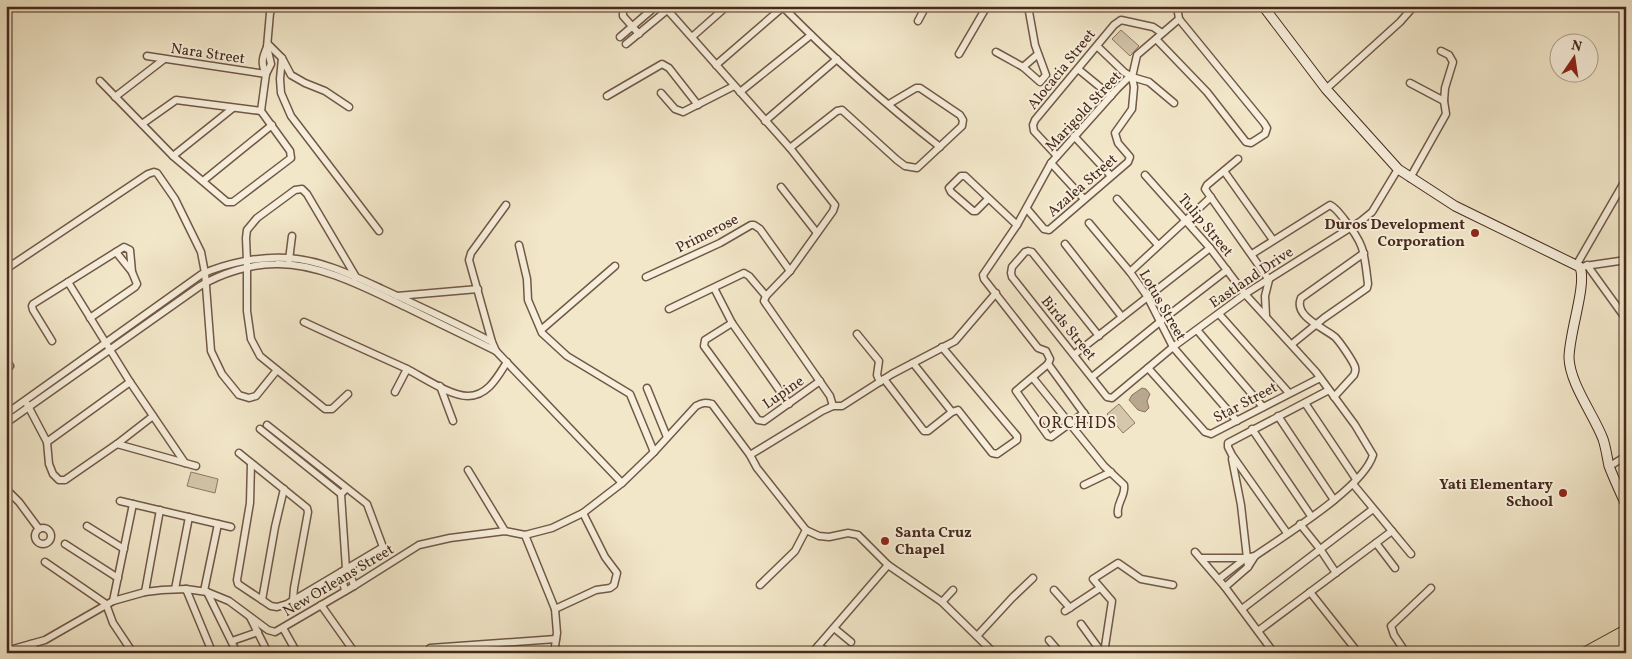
<svg xmlns="http://www.w3.org/2000/svg" width="1632" height="659" viewBox="0 0 1632 659" font-family="Vollkorn,serif">
  <style>
    .green { fill: #d5c7ac; stroke: #8e7864 }
    .water { fill: #b8a68e; stroke: #8a7460 }
    .lines { fill: none; stroke-linecap: round; stroke-linejoin: round }
    .street-casing { stroke: #715847; stroke-width: 9 }
    .secondary-casing { stroke: #46291c; stroke-width: 11 }
    .primary-casing { stroke: #46291c; stroke-width: 12 }
    .street { stroke: #f7efdc; stroke-width: 6 }
    .secondary { stroke: #f7efdc; stroke-width: 9 }
    .primary { stroke: #f2e7c9; stroke-width: 10 }
    .poi-dot { fill: #8f2418; stroke: #f7efdc; stroke-width: 2 }
    .labels { text-anchor: middle; stroke-width: 4; stroke-linejoin: round; paint-order: stroke }
    .street-label { font-size: 15px; fill: #46291c; stroke: #f7efdc }
    .poi-label { font-size: 15px; font-weight: bold; fill: #46291c; stroke: #f7efdc; text-anchor: end }
    .neighbourhood-label { font-size: 16px; letter-spacing: 1px; fill: #46291c; stroke: #f7efdc }
  </style>
  <rect width="100%" height="100%" fill="#f2e7c9"/>
  <filter id="stains"><feTurbulence type="fractalNoise" baseFrequency=".004" numOctaves="4"/><feColorMatrix values="0 0 0 0 .2 0 0 0 0 .09 0 0 0 0 .02 0 0 0 .5 -.17"/></filter>
  <radialGradient id="worn" r=".72"><stop offset=".6" stop-color="#630" stop-opacity="0"/><stop offset="1" stop-color="#630" stop-opacity=".3"/></radialGradient>
  <g class="green">
    <path d="M 1121,30 L 1139,46 L 1130,56 L 1112,39 Z"/>
    <path d="M 1119,404 L 1135,423 L 1123,433 L 1107,414 Z"/>
    <path d="M 191,472 L 218,479 L 215,493 L 187,486 Z"/>
  </g>
  <path class="water" d="M 1142,388 L 1146,389 L 1150,394 L 1147,401 L 1149,408 L 1145,412 L 1138,410 L 1129,400 L 1132,395 Z"/>
  <g class="lines">
    <g class="street-casing">
      <g id="street">
        <path d="M 623,6 L 623,16 L 639,34"/>
        <path d="M 664,6 L 790,148 L 835,205 L 833,211 L 790,271 L 766,296 L 764,301 L 830,396 L 833,406 L 842,406 L 892,374 L 955,341 L 996,293"/>
        <path d="M 1177,6 L 1179,19"/>
        <path d="M 6,7 L 7,6"/>
        <path d="M 783,7 C 832,57 885,104 940,147"/>
        <path d="M 918,21 L 926,6"/>
        <path d="M 620,37 L 656,6"/>
        <path d="M 692,37 L 727,6"/>
        <path d="M 1156,39 L 1207,92 L 1246,142 L 1251,143 L 1265,134 L 1267,128 L 1264,123 L 1179,19"/>
        <path d="M 268,44 L 282,58 L 291,75 L 305,83 L 325,91 L 349,107"/>
        <path d="M 626,44 L 672,6"/>
        <path d="M 1097,46 L 1124,72 L 1132,77 L 1149,82 L 1174,103"/>
        <path d="M 996,52 L 1023,67 L 1040,82 L 1046,75 L 1035,45 L 1028,6"/>
        <path d="M 959,54 L 987,6"/>
        <path d="M 147,56 L 266,74"/>
        <path d="M 282,58 L 280,79 L 281,93 L 291,116 L 379,231"/>
        <path d="M 716,65 L 784,6"/>
        <path d="M 1023,67 L 1038,54"/>
        <path d="M 1078,69 L 1111,96"/>
        <path d="M 266,74 C 261,64 262,58 267,47"/>
        <path d="M 100,81 L 173,156 L 227,202 L 233,202 L 291,158 L 290,151 L 261,111 L 266,74 L 271,64 L 267,47 L 270,13 L 273,6"/>
        <path d="M 1410,83 L 1444,101"/>
        <path d="M 1326,89 L 1400,22 L 1414,6"/>
        <path d="M 740,92 L 811,35"/>
        <path d="M 661,93 L 675,109 L 683,112 L 734,86"/>
        <path d="M 607,96 L 662,64 L 669,68 L 698,105"/>
        <path d="M 115,97 L 163,60"/>
        <path d="M 765,121 L 837,59"/>
        <path d="M 142,124 L 176,100 L 261,111"/>
        <path d="M 1074,136 L 1111,176"/>
        <path d="M 790,148 L 837,111 L 842,110 L 897,160 L 905,166 L 917,168 L 962,126 L 963,120 L 960,115 L 920,88 L 916,88 L 889,104"/>
        <path d="M 173,156 L 233,108"/>
        <path d="M 1057,156 L 1034,131 L 1033,125 L 1035,120 L 1114,25 L 1121,20 L 1153,27 L 1162,33"/>
        <path d="M 1238,159 L 1207,185 L 1205,189 L 1269,280 L 1265,296 L 1266,316"/>
        <path d="M 1051,163 L 1084,199"/>
        <path d="M 1224,171 L 1273,240"/>
        <path d="M 1145,175 L 1210,248 L 1245,294 L 1316,372 L 1355,425 L 1373,455 C 1363,488 1285,535 1255,556 L 1246,558 L 1219,579"/>
        <path d="M 1410,178 L 1446,114 L 1444,101 L 1445,88 L 1453,62 L 1449,55 L 1441,51"/>
        <path d="M 203,181 L 272,125"/>
        <path d="M 781,187 L 817,233"/>
        <path d="M 988,199 L 976,211 L 973,211 L 951,192 L 949,188 L 961,176 L 965,176 L 1017,225"/>
        <path d="M 1117,199 L 1158,245"/>
        <path d="M 506,205 L 471,253 L 469,260 L 492,342 L 496,351 L 622,483"/>
        <path d="M 1027,209 L 1044,229 L 1049,230 L 1128,162 L 1130,157 L 1118,143 L 1115,133 L 1132,109 L 1134,87 L 1132,77 L 1137,55 L 1179,19"/>
        <path d="M 1089,223 L 1130,272 L 1147,296 L 1173,347 L 1237,421"/>
        <path d="M 1065,244 L 1122,317"/>
        <path d="M 519,245 L 527,279 L 528,300 L 542,333 L 567,356 L 630,394 L 654,452"/>
        <path d="M 1252,254 L 1330,205 C 1336,208 1340,214 1344,219 C 1365,245 1364,252 1368,284 L 1367,288 L 1324,318 L 1292,344"/>
        <path d="M 289,260 L 292,236"/>
        <path d="M 1577,264 L 1626,179"/>
        <path d="M 1587,265 L 1626,319"/>
        <path d="M 1585,266 L 1626,260"/>
        <path d="M 6,269 L 148,174 L 154,172 L 157,173 L 175,199 L 201,252 L 205,273 L 211,351 L 222,374 L 239,395 L 249,398 L 256,396 L 277,370"/>
        <path d="M 1130,272 L 1211,197"/>
        <path d="M 646,277 L 720,243 L 751,225 L 754,225 L 760,229 L 790,271"/>
        <path d="M 68,282 L 130,382 L 185,463"/>
        <path d="M 714,288 L 732,323 L 789,404"/>
        <path d="M 397,296 L 478,289"/>
        <path d="M 669,309 L 744,273 L 749,276 L 766,296"/>
        <path d="M 1219,314 L 1289,393"/>
        <path d="M 90,318 L 135,287 L 137,284 L 132,272 L 116,252"/>
        <path d="M 304,322 C 338,338 372,353 405,368 C 423,377 450,396 468,396 C 488,396 498,376 507,362"/>
        <path d="M 732,323 L 705,340 L 704,346 L 758,420 L 764,421 L 820,381"/>
        <path d="M 541,330 L 615,266"/>
        <path d="M 1197,330 L 1263,407"/>
        <path d="M 857,334 L 879,361 L 877,375 L 880,382"/>
        <path d="M 1099,336 L 1032,252 L 1028,251 L 1025,252 L 1012,267 L 1011,273 L 1012,277 L 1107,397 L 1112,398 L 1173,347 L 1245,294 L 1361,221 L 1372,212 L 1398,169"/>
        <path d="M 52,341 L 33,310 L 32,306 L 33,304 L 124,247 L 130,250 L 132,272"/>
        <path d="M 1075,354 L 1210,248"/>
        <path d="M 6,360 L 10,366 L 6,371"/>
        <path d="M 913,363 L 952,412"/>
        <path d="M 1048,364 L 1088,419"/>
        <path d="M 1148,368 L 1205,432 L 1211,434 L 1320,378"/>
        <path d="M 1092,377 L 1161,321 L 1227,270"/>
        <path d="M 1033,378 L 1104,466 L 1124,485 C 1126,496 1116,503 1118,514"/>
        <path d="M 884,379 L 924,431 L 928,431 L 952,412 L 958,410 L 992,453 L 997,454 L 1017,440 L 1017,436 L 942,347"/>
        <path d="M 440,386 L 453,421"/>
        <path d="M 647,388 L 667,437"/>
        <path d="M 395,392 L 407,369"/>
        <path d="M 348,394 L 332,409 L 325,409 L 260,356 L 251,339 L 247,311 L 247,261 L 246,238 L 247,230 L 257,218 L 295,190 L 302,189 L 307,194 L 356,277 L 355,278"/>
        <path d="M 1334,397 L 1354,375 C 1355,372 1356,371 1355,367 C 1353,361 1340,342 1335,337 C 1324,328 1293,316 1301,298 L 1364,253"/>
        <path d="M 1305,403 L 1356,479"/>
        <path d="M 27,404 L 47,442 L 49,464 L 53,474 L 59,480 L 65,480 L 117,444 L 153,416"/>
        <path d="M 1084,413 L 1051,437 L 1048,436 L 1016,391 L 1048,364 L 1050,359 L 1046,351 L 1038,348 L 984,279 L 983,275 L 1017,225 L 1051,163 L 1117,89 L 1127,79 L 1132,77"/>
        <path d="M 6,414 L 202,274 C 227,263 260,256 288,258 C 321,260 352,275 382,289 C 419,306 456,323 492,342"/>
        <path d="M 1278,416 L 1334,500"/>
        <path d="M 6,423 L 200,286 C 222,273 251,264 276,264 C 320,263 368,289 406,307 C 436,322 466,336 496,351"/>
        <path d="M 260,429 L 341,494"/>
        <path d="M 1252,429 L 1311,516"/>
        <path d="M 47,442 L 130,382"/>
        <path d="M 117,444 L 196,466"/>
        <path d="M 239,453 L 307,508 L 308,512 L 294,588 L 293,600"/>
        <path d="M 750,455 L 822,411 L 833,406"/>
        <path d="M 1232,459 L 1241,505 L 1248,567"/>
        <path d="M 251,463 L 250,503 L 237,580 L 238,584 L 271,606 L 277,607 L 287,604 L 383,547 L 367,504 L 267,425"/>
        <path d="M 1610,466 L 1626,456"/>
        <path d="M 468,470 L 505,531"/>
        <path d="M 1353,484 L 1411,554"/>
        <path d="M 1084,485 L 1111,472"/>
        <path d="M 6,489 L 19,502 L 39,529"/>
        <path d="M 344,491 L 341,494 L 346,569"/>
        <path d="M 120,501 L 231,527"/>
        <path d="M 1300,524 L 1320,549 L 1336,573"/>
        <path d="M 87,526 L 124,549"/>
        <circle cx="43" cy="536" r="8"/>
        <path d="M 1287,533 L 1232,455 L 1228,447 L 1228,443 L 1329,390"/>
        <path d="M 525,535 L 555,609 L 557,633 L 554,653"/>
        <path d="M 1376,543 L 1395,568"/>
        <path d="M 65,544 L 118,578"/>
        <path d="M 1195,552 L 1225,587 L 1274,653"/>
        <path d="M 1201,558 L 1246,558"/>
        <path d="M 45,562 L 106,604 L 113,623 L 133,653"/>
        <path d="M 348,567 L 354,586"/>
        <path d="M 341,572 L 345,591"/>
        <path d="M 760,585 L 795,551 L 806,530"/>
        <path d="M 1225,587 L 1248,567 L 1255,556"/>
        <path d="M 175,589 L 189,517"/>
        <path d="M 186,589 L 210,647"/>
        <path d="M 1054,590 L 1070,608"/>
        <path d="M 204,591 L 218,524"/>
        <path d="M 145,592 L 160,510"/>
        <path d="M 207,592 L 237,653"/>
        <path d="M 1310,592 L 1356,650"/>
        <path d="M 262,600 L 275,527 L 284,489"/>
        <path d="M 113,601 L 133,504"/>
        <path d="M 942,602 L 953,590"/>
        <path d="M 321,605 L 355,653"/>
        <path d="M 555,609 L 596,590 L 610,588 L 614,585 L 617,573 L 605,557 L 583,513"/>
        <path d="M 1242,609 L 1373,509"/>
        <path d="M 1065,611 L 1100,588"/>
        <path d="M 250,617 L 268,653"/>
        <path d="M 1081,624 L 1102,653"/>
        <path d="M 283,628 L 297,653"/>
        <path d="M 834,628 L 851,642"/>
        <path d="M 1258,631 L 1392,531"/>
        <path d="M 977,636 L 1012,598 L 1033,578"/>
        <path d="M 1049,640 L 1060,653"/>
        <path d="M 232,641 L 258,632"/>
        <path d="M 31,644 L 37,653"/>
        <path d="M 818,646 L 829,653"/>
        <path d="M 430,648 L 556,639"/>
        <path d="M 6,651 L 45,640 L 113,601 L 145,592 L 162,590 L 186,589 L 207,592 L 229,601 L 268,630 L 275,632 L 354,586 L 419,545 L 450,538 L 505,531 L 525,535 L 552,528 L 583,513 L 622,483 L 654,452 L 696,406 C 702,403 705,402 712,404 L 750,455 L 757,468 L 806,530 L 819,536 L 829,537 L 848,533 L 858,535 L 888,565 L 942,602 L 994,653"/>
        <path d="M 812,653 L 888,565"/>
        <path d="M 1104,653 L 1112,601 L 1093,579 L 1118,563 L 1141,579 L 1173,585"/>
        <path d="M 1406,653 L 1394,635 L 1391,626 L 1431,588"/>
      </g>
    </g>
    <g class="secondary-casing">
      <path id="secondary" d="M 1263,6 L 1326,89 L 1398,169 L 1455,206 L 1580,267 C 1587,285 1569,333 1569,358 C 1570,384 1594,415 1603,439 C 1606,448 1607,457 1609,466 C 1614,479 1620,492 1626,505"/>
    </g>
    <g class="primary-casing">
      <g id="primary">
        <path d="M 1584,653 L 1626,630"/>
        <path d="M 1599,653 L 1626,638"/>
      </g>
    </g>
    <use href="#street" class="street"/>
    <use href="#secondary" class="secondary"/>
    <use href="#primary" class="primary"/>
  </g>
  <g class="poi-dot">
    <circle cx="1475" cy="233" r="5"/>
    <circle cx="1563" cy="493" r="5"/>
    <circle cx="885" cy="541" r="5"/>
  </g>
  <g class="labels">
    <g class="street-label">
      <text transform="translate(208 53) rotate(8)" y="5">Nara Street</text>
      <text transform="translate(1061 69) rotate(-51)" y="5">Alocacia Street</text>
      <text transform="translate(1083 111) rotate(-47)" y="5">Marigold Street</text>
      <text transform="translate(1082 185) rotate(-41)" y="5">Azalea Street</text>
      <text transform="translate(1206 225) rotate(50)" y="5">Tulip Street</text>
      <text transform="translate(707 233) rotate(-27)" y="5">Primerose</text>
      <text transform="translate(1251 277) rotate(-34)" y="5">Eastland Drive</text>
      <text transform="translate(1163 305) rotate(60)" y="5">Lotus Street</text>
      <text transform="translate(1069 328) rotate(51)" y="5">Birds Street</text>
      <text transform="translate(783 392) rotate(-35)" y="5">Lupine</text>
      <text transform="translate(1245 402) rotate(-28)" y="5">Star Street</text>
      <text transform="translate(338 580) rotate(-31)" y="5">New Orleans Street</text>
    </g>
    <g class="poi-label">
      <text x="1465" y="229">Duros Development<tspan x="1465" dy="17">Corporation</tspan></text>
      <text x="1553" y="489">Yati Elementary<tspan x="1553" dy="17">School</tspan></text>
      <text x="895" y="537" text-anchor="start">Santa Cruz<tspan x="895" dy="17">Chapel</tspan></text>
    </g>
    <g class="neighbourhood-label">
      <text x="1078" y="428">ORCHIDS</text>
    </g>
  </g>
  <rect width="1632" height="659" fill="none" stroke="#f2e7c9" stroke-width="25"/>
  <rect x="8" y="8" width="1617" height="644" fill="none" stroke="#46291c" stroke-width="2.5"/>
  <rect x="12" y="12" width="1607" height="634" fill="none" stroke="#46291c"/>
  <g transform="translate(1574 58) rotate(13)"><circle r="24" fill="#f7efdc" stroke="#b0a08f"/>
  <path d="M0-4L9 19L0 12L-9 19Z" fill="#8f2418"/>
  <text y="-8" font-size="14" font-weight="bold" text-anchor="middle" fill="#46291c">N</text>
  </g>
  <rect width="100%" height="100%" filter="url(#stains)"/>
  <rect width="100%" height="100%" fill="url(#worn)"/>
</svg>
